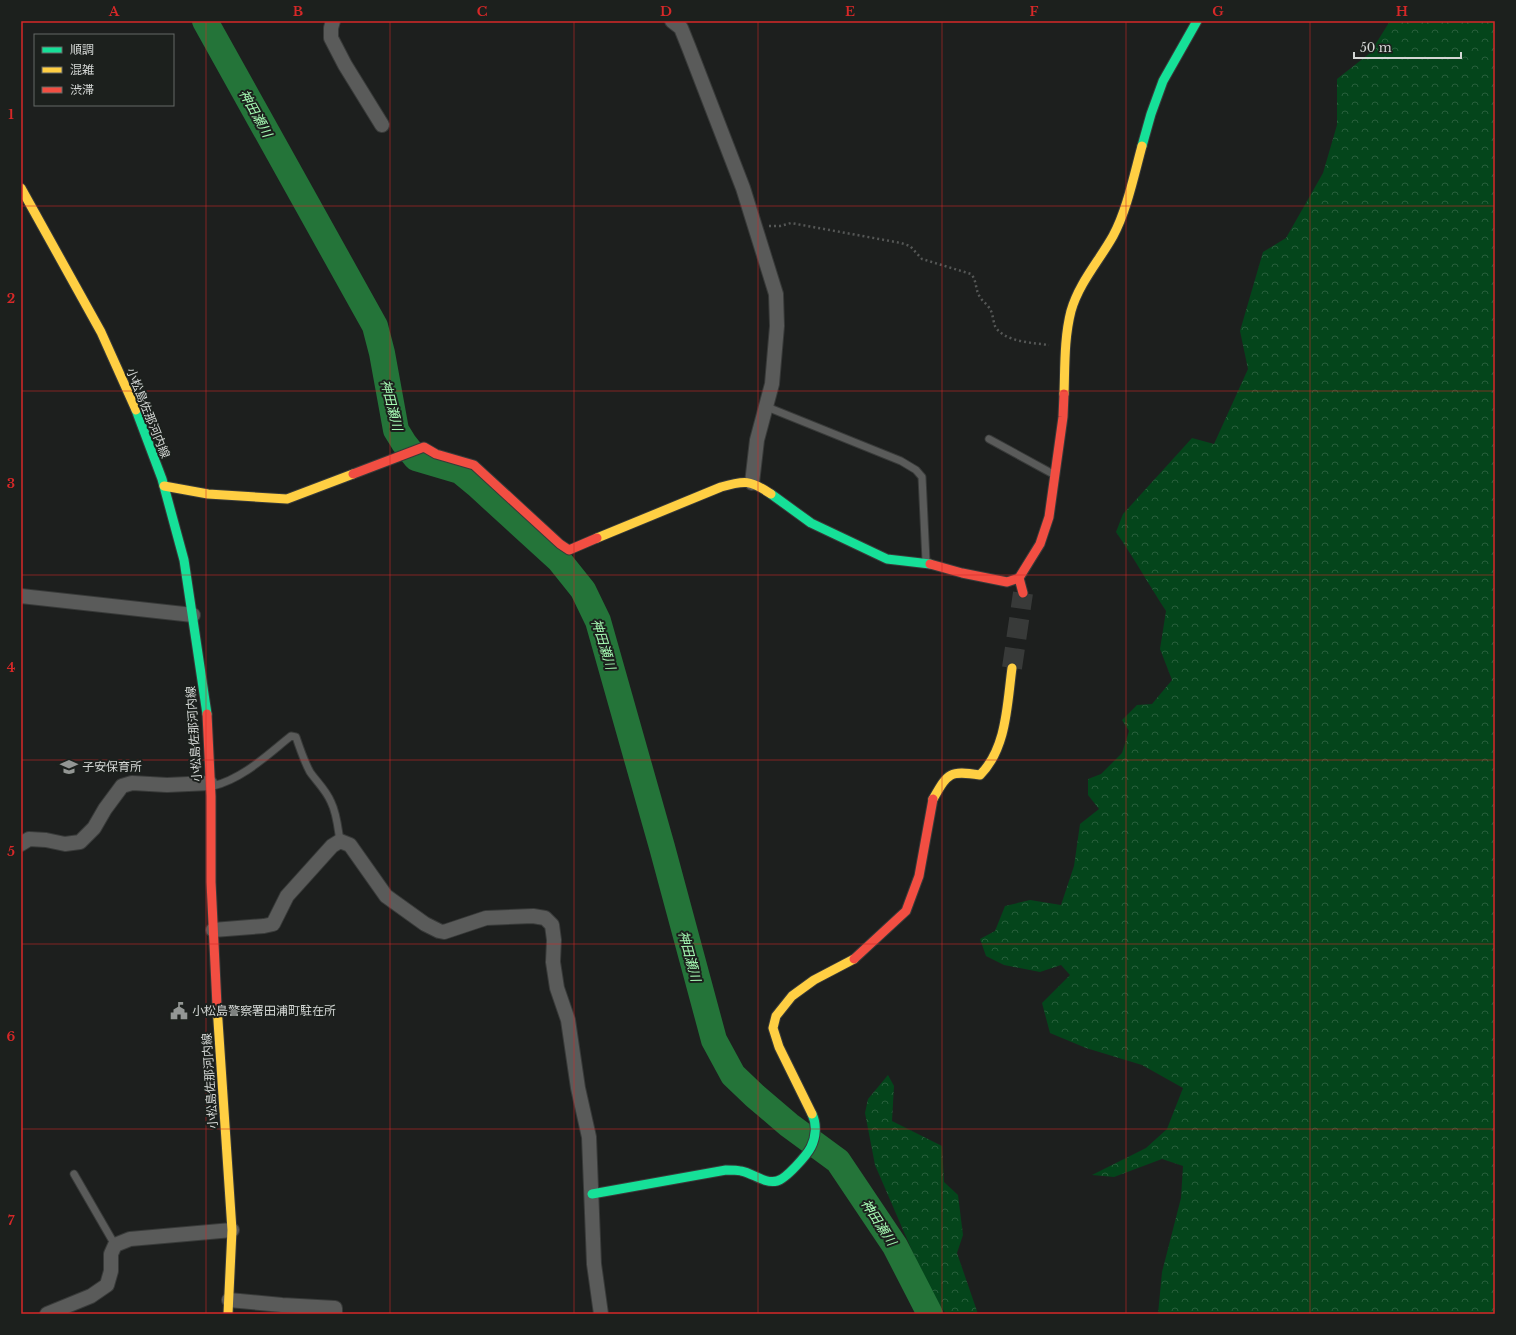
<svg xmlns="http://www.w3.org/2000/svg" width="1516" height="1335" viewBox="0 0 1516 1335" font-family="'Libre Baskerville','Noto Sans JP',serif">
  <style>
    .forest { fill: url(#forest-crowns) }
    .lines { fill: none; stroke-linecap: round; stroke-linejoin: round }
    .river { stroke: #247439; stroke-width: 26 }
    .secondary-tunnel { stroke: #383a39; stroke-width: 20; stroke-dasharray: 20 10; stroke-linecap: butt }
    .lane-casing { stroke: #383a39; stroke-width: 9 }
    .street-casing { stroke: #383a39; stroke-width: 16 }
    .fast-casing { stroke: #383a39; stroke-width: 11 }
    .slow-casing { stroke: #383a39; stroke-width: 11 }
    .jam-casing { stroke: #383a39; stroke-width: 11 }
    .path { stroke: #555756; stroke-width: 2.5; stroke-dasharray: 2 3; stroke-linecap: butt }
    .lane { stroke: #5a5b5a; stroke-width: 7 }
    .street { stroke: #5a5b5a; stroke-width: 14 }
    .fast { stroke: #16e098; stroke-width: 9 }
    .slow { stroke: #ffcf43; stroke-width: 9 }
    .jam { stroke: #f24e42; stroke-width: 9 }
    .grid { fill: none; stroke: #d62828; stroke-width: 1; stroke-opacity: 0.55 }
    .labels { text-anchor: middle; stroke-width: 4; stroke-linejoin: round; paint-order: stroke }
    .street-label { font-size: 12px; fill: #d3d6d4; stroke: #1c201d }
    .poi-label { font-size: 12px; fill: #d3d6d4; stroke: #1c201d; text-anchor: start }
    .water-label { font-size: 13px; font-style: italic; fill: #a7fcb5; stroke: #1c201d }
    .neatline { fill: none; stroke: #d62828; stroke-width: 1.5 }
    .grid-label { font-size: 13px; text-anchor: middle; font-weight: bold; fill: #d62828 }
  </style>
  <defs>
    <pattern id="forest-crowns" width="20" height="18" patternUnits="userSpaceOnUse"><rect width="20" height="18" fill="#04451b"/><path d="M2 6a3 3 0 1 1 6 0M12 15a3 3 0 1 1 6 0" fill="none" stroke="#285f3b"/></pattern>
  </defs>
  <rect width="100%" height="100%" fill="#1d1f1e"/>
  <g class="forest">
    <path d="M 1390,21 L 1495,21 L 1495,1314 L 1158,1314 L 1162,1272 L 1181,1198 L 1183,1166 L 1162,1159 L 1114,1177 L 1092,1175 L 1146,1148 L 1167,1129 L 1183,1088 L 1142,1065 L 1086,1048 L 1050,1033 L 1042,1003 L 1070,975 L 1061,965 L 1040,972 L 1004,965 L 986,956 L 980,939 L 995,931 L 1005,906 L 1030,900 L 1061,905 L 1074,866 L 1080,824 L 1099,809 L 1088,795 L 1088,779 L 1101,774 L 1122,753 L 1129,731 L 1122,720 L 1137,705 L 1152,704 L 1172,680 L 1160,649 L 1166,611 C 1149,585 1134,558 1116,532 L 1123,514 L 1192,438 L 1214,444 L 1248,369 L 1240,331 L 1263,252 L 1286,238 L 1323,173 L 1337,125 L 1337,79 L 1370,53 Z"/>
    <path d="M 888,1075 L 894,1086 L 892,1121 L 942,1146 L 944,1182 L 958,1195 L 963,1235 L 957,1253 L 978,1314 L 946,1314 L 929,1290 L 875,1165 L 865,1113 L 868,1099 Z"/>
  </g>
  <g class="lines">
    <path class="river" d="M 205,21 L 375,326 L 382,353 L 396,430 L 404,443 L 416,458 L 460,471 L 477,485 L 559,560 L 583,590 L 598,621 L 662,847 L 714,1040 L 733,1075 L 755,1096 L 789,1125 L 838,1161 L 895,1246 L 930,1314"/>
    <path class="secondary-tunnel" d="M 1012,668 L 1023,593"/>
    <g class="lane-casing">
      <g id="lane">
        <path d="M 767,407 L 901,461 L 916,470 L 922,477 L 926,561"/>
        <path d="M 989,439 L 1053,474"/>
        <path d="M 213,786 C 244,778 267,755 291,736 L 296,737 C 300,749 304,761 310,772 C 317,782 326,790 331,802 C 337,814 338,829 340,841"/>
        <path d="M 74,1174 L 115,1245"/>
      </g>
    </g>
    <g class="street-casing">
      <g id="street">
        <path d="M 333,21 L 331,28 L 331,38 L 345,65 L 382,125"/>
        <path d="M 672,21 L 681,28 L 689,48 L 743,188 L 776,294 L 777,326 L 772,384 L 757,440 L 752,483"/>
        <path d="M 21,596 L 193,615"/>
        <path d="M 21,844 L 29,839 L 46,840 L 65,844 L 80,842 L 94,828 L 105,809 L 122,786 L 132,783 L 167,785 L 210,783"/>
        <path d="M 213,930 L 264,926 L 273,924 L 287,896 L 332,846 L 340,841 L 350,845 L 386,896 L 425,924 L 439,931 L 444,932 L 486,918 L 533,916 L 545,918 L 552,925 L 554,940 L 553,962 L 557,988 L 568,1020 L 578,1088 L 589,1137 L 594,1264 L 601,1314"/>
        <path d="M 229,1300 L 282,1305 L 335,1308 L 335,1314"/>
        <path d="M 47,1314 L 91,1296 L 107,1285 L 111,1271 L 111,1254 L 115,1245 L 130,1239 L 232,1230"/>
      </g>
    </g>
    <g class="fast-casing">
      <g id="fast">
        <path d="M 1142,146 L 1151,114 L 1163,81 L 1197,21"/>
        <path d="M 136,410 L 162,479 L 184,560 L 207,714"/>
        <path d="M 771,494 L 811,523 L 887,559 L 930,564"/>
        <path d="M 592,1194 L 726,1170 C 731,1170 737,1170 741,1171 C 753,1173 764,1184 777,1181 C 786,1179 807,1155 811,1147 C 816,1137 817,1124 812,1114"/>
      </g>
    </g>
    <g class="slow-casing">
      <g id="slow">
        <path d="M 21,188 L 101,332 L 136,410"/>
        <path d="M 1064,394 C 1065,367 1064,338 1071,311 C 1079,283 1099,261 1113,236 C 1127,210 1134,175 1142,146"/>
        <path d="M 164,486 L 208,494 L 287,499 L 353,474"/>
        <path d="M 597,538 L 721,487 C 745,480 750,480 771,494"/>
        <path d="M 933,799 C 948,773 949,770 980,775 C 1007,748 1007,704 1012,668"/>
        <path d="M 217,1006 L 232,1230 L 228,1314"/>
        <path d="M 812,1114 L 779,1047 L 773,1028 L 776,1016 L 792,996 L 814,980 L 854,959"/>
      </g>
    </g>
    <g class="jam-casing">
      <g id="jam">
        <path d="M 353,474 L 424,447 L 436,454 L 474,465 L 560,544 L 569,550 L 597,538"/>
        <path d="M 930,564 L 962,573 L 1007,582 L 1019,578"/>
        <path d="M 1023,593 L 1019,578 L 1040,544 L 1049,517 L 1063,417 L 1064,394"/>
        <path d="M 207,714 L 211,796 L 211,882 L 217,1006"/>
        <path d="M 854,959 L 906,911 L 919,876 L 933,799"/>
      </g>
    </g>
    <path class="path" d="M 769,226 L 780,226 L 791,223 L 901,243 L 910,246 L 922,259 L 971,274 C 977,280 975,290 980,297 C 982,301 987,304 990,309 C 993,314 993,321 995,326 C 1003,342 1034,343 1049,345"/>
    <use href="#lane" class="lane"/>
    <use href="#street" class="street"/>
    <use href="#fast" class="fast"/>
    <use href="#slow" class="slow"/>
    <use href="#jam" class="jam"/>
  </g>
  <path class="grid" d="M 206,21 L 206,1314M 390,21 L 390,1314M 574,21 L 574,1314M 758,21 L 758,1314M 942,21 L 942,1314M 1126,21 L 1126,1314M 1310,21 L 1310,1314M 21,206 L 1495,206M 21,391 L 1495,391M 21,575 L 1495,575M 21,760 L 1495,760M 21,944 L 1495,944M 21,1129 L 1495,1129"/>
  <defs>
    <g id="school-bare" transform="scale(1.38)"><path d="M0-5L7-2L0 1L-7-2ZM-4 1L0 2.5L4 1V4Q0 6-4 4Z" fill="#939694" stroke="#1c201d" stroke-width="2.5" paint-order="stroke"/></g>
    <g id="civic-bare" transform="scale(1.38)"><path d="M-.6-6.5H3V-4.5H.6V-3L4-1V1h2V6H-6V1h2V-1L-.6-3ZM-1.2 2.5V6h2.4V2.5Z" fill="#939694" stroke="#1c201d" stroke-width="2.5" paint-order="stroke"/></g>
  </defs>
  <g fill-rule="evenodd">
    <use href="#school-bare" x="69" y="767"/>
    <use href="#civic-bare" x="179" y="1011"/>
  </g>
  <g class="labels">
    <g class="street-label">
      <text transform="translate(148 413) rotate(68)" y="4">小松島佐那河内線</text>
      <text transform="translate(194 734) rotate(-94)" y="4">小松島佐那河内線</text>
      <text transform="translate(210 1081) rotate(-94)" y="4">小松島佐那河内線</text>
    </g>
    <g class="poi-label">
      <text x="82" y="771">子安保育所</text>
      <text x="192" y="1015">小松島警察署田浦町駐在所</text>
    </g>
    <g class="water-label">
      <text transform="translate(256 113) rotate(61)" y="5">神田瀬川</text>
      <text transform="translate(392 405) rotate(76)" y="5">神田瀬川</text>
      <text transform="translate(604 644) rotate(73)" y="5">神田瀬川</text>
      <text transform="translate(690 956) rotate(75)" y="5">神田瀬川</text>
      <text transform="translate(879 1222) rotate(57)" y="5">神田瀬川</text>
    </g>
  </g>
  <rect width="1516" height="1335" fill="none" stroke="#1c201d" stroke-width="44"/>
  <rect x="34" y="34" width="140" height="72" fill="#1c201d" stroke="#656966"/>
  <rect x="42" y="47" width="20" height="6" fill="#16e098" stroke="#656966"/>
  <text x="70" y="54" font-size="12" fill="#d3d6d4">順調</text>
  <rect x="42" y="67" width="20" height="6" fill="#ffcf43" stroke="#656966"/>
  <text x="70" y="74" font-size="12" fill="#d3d6d4">混雑</text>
  <rect x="42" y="87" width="20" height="6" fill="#f24e42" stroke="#656966"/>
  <text x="70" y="94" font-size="12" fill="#d3d6d4">渋滞</text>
  <path d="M1354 52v6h107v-6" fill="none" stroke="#d3d6d4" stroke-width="2"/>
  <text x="1360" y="52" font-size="12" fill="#d3d6d4" stroke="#1c201d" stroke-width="3" paint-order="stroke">50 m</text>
  <rect x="22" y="22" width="1472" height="1291" class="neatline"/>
  <g class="grid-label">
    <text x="114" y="16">A</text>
    <text x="298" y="16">B</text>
    <text x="482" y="16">C</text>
    <text x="666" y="16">D</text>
    <text x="850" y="16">E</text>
    <text x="1034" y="16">F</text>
    <text x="1218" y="16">G</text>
    <text x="1402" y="16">H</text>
    <text x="11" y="119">1</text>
    <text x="11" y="303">2</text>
    <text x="11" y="488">3</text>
    <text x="11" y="672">4</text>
    <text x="11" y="856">5</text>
    <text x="11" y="1041">6</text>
    <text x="11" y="1225">7</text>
  </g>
</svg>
